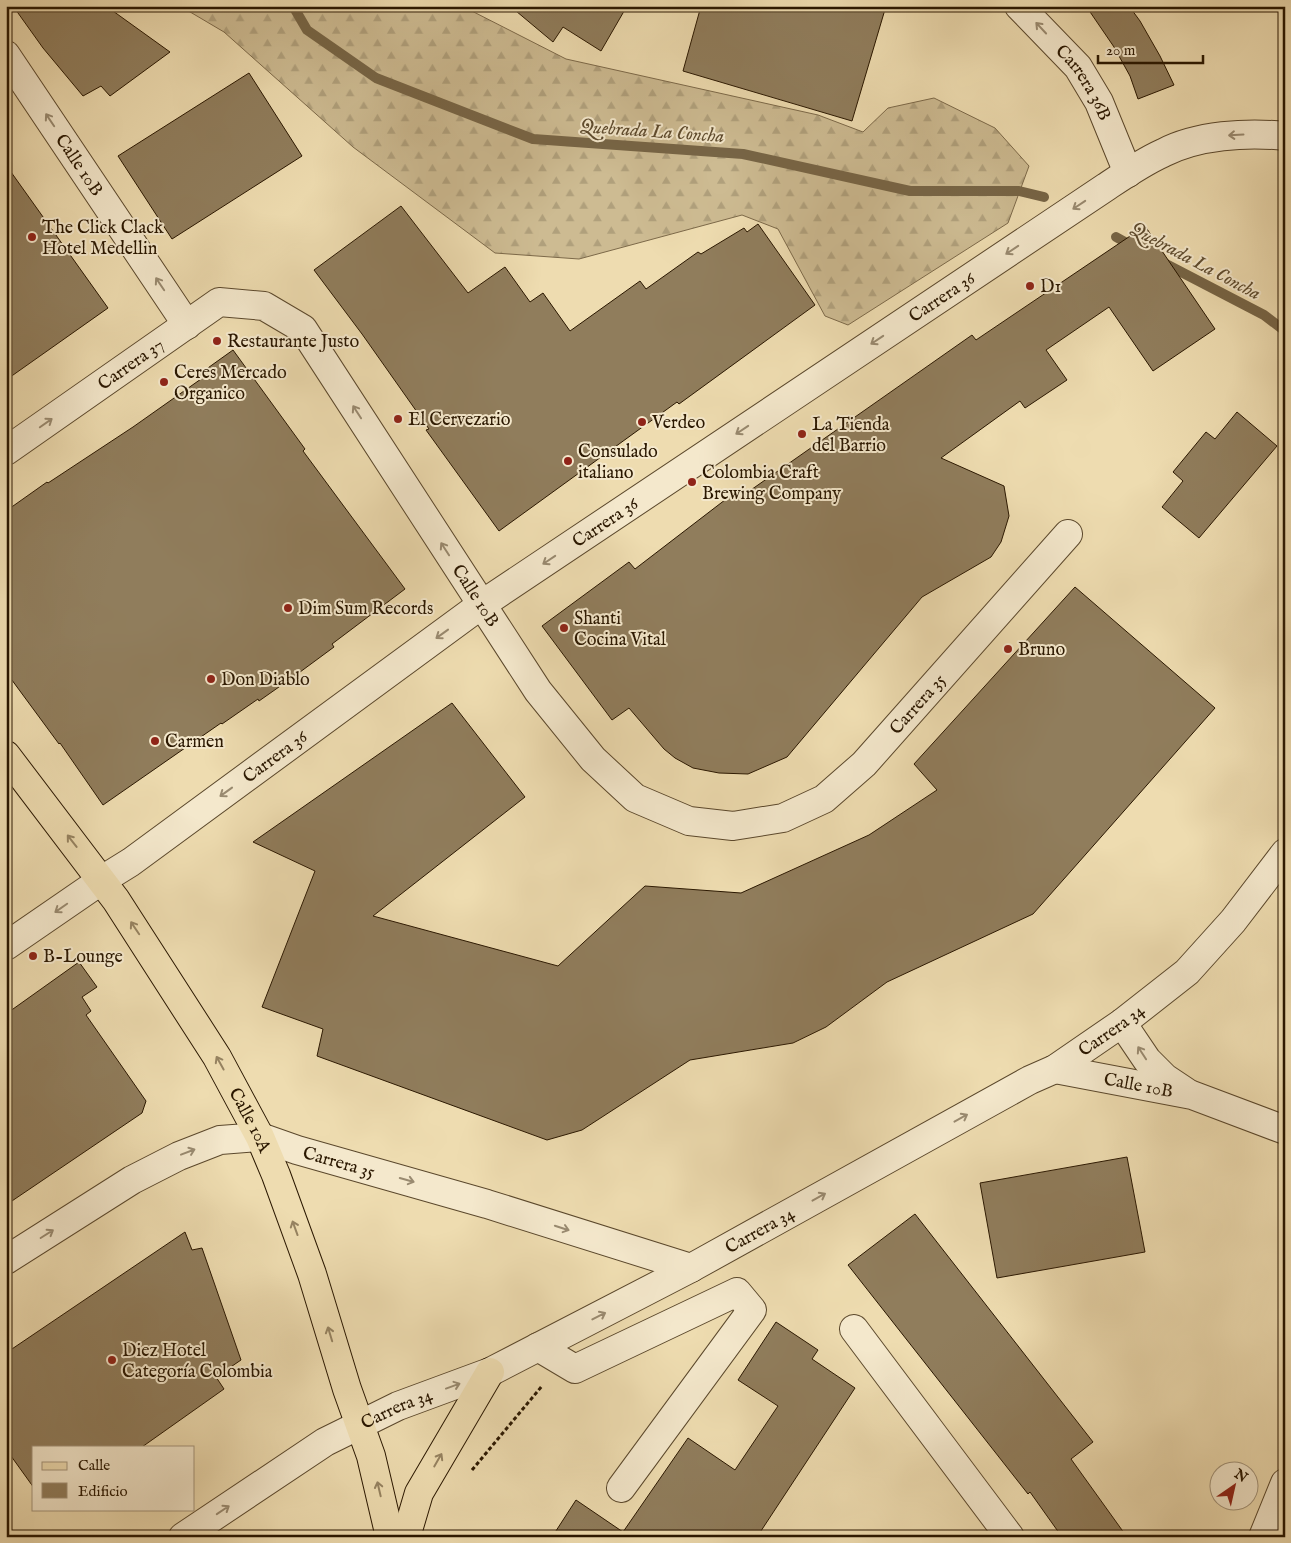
<svg xmlns="http://www.w3.org/2000/svg" width="1291" height="1543" viewBox="0 0 1291 1543" font-family="'IM FELL English',serif">
  <style>
    .forest { fill: url(#forest-firs); stroke: #7c6949 }
    .lines { fill: none; stroke-linecap: round; stroke-linejoin: round }
    .stream { stroke: #776546; stroke-width: 10 }
    .building { fill: #907d5c; stroke: #2a1700 }
    .minor-casing { stroke: #5b482c; stroke-width: 30 }
    .major-casing { stroke: #2a1700; stroke-width: 30 }
    .path { stroke: #2a1700; stroke-width: 3; stroke-dasharray: 4 2.5; stroke-linecap: butt }
    .minor { stroke: #f4e8cc; stroke-width: 28 }
    .major { stroke: #eedcb0; stroke-width: 28 }
    .oneway { stroke: #998a70 }
    .oneway2 { stroke: #968361 }
    .poi-dot { fill: #8f2418; stroke: #f4e8cc; stroke-width: 2 }
    .labels { text-anchor: middle; stroke-width: 4; stroke-linejoin: round; paint-order: stroke }
    .street-label { font-size: 18px; fill: #2a1700; stroke: #f4e8cc }
    .poi-label { font-size: 18px; fill: #2a1700; stroke: #f4e8cc; text-anchor: start }
    .water-label { font-size: 19px; font-style: italic; fill: #5e4b2e; stroke: #f4e8cc }
  </style>
  <defs>
    <pattern id="forest-firs" width="22" height="20" patternUnits="userSpaceOnUse" patternTransform="scale(1.25)"><rect width="22" height="20" fill="#cdbb92"/><path d="M5 1l3.5 6h-7zM16 11l3.5 6h-7z" fill="#b0a07c"/></pattern>
  </defs>
  <rect width="100%" height="100%" fill="#eedcb0"/>
  <filter id="stains"><feTurbulence type="fractalNoise" baseFrequency=".004" numOctaves="4"/><feColorMatrix values="0 0 0 0 .2 0 0 0 0 .09 0 0 0 0 .02 0 0 0 .5 -.17"/></filter>
  <radialGradient id="worn" r=".72"><stop offset=".6" stop-color="#630" stop-opacity="0"/><stop offset="1" stop-color="#630" stop-opacity=".3"/></radialGradient>
  <path class="forest" d="M 180,6 L 462,6 L 566,59 L 818,115 L 863,132 L 888,108 L 934,98 L 995,128 L 1029,166 L 1008,223 L 848,325 L 825,316 L 778,229 L 742,215 L 579,259 L 495,253 L 353,147 L 224,32 Z"/>
  <g class="lines">
    <g class="stream">
      <path d="M 293,6 L 307,30 L 376,78 L 533,139 L 743,154 L 910,191 L 1019,191 L 1044,197"/>
      <path d="M 1116,237 L 1134,247"/>
      <path d="M 1162,262 L 1264,315 L 1285,331"/>
    </g>
  </g>
  <g class="building">
    <path d="M 13,6 L 106,6 L 170,52 L 110,96 L 101,86 L 83,96 L 43,48 Z"/>
    <path d="M 510,6 L 627,6 L 601,51 L 563,27 L 553,42 Z"/>
    <path d="M 701,6 L 886,6 L 852,121 L 683,71 Z"/>
    <path d="M 1086,6 L 1129,6 L 1140,21 L 1160,56 L 1174,85 L 1138,99 L 1130,76 L 1114,47 Z"/>
    <path d="M 249,73 L 302,156 L 172,239 L 118,156 Z"/>
    <path d="M 6,165 L 108,308 L 6,380 Z"/>
    <path d="M 401,206 L 468,293 L 505,267 L 530,302 L 543,293 L 570,331 L 640,281 L 646,289 L 698,252 L 701,254 L 744,228 L 747,232 L 758,224 L 815,305 L 679,404 L 677,402 L 499,531 L 426,430 L 429,429 L 362,334 L 314,270 Z"/>
    <path d="M 1145,226 L 1215,329 L 1153,371 L 1109,307 L 1046,350 L 1067,380 L 1025,408 L 1020,401 L 941,458 L 1004,486 L 1009,516 L 1001,542 L 991,557 L 922,597 L 787,757 L 748,774 L 719,773 L 693,768 L 675,758 L 664,749 L 629,708 L 612,720 L 542,626 L 629,562 L 635,569 L 734,493 L 738,499 L 972,335 L 976,340 Z"/>
    <path d="M 233,350 L 305,449 L 303,451 L 405,589 L 332,644 L 334,647 L 296,675 L 259,701 L 258,699 L 222,724 L 221,723 L 103,805 L 60,743 L 59,744 L 6,672 L 6,511 L 47,482 L 48,483 L 133,427 L 201,379 L 198,375 Z"/>
    <path d="M 1237,412 L 1277,446 L 1199,538 L 1162,507 L 1183,481 L 1173,472 L 1206,432 L 1215,439 Z"/>
    <path d="M 1075,587 L 1215,708 L 1033,914 L 887,982 L 826,1027 L 793,1043 L 690,1060 L 582,1130 L 547,1140 L 317,1056 L 323,1029 L 262,1007 L 315,871 L 253,842 L 452,703 L 525,797 L 373,916 L 558,966 L 645,886 L 741,893 L 869,835 L 937,790 L 914,764 Z"/>
    <path d="M 79,962 L 97,987 L 82,997 L 91,1011 L 86,1015 L 146,1101 L 142,1113 L 6,1205 L 6,1014 Z"/>
    <path d="M 1127,1157 L 1145,1252 L 997,1278 L 980,1183 Z"/>
    <path d="M 915,1214 L 1093,1442 L 1071,1459 L 1127,1537 L 1062,1537 L 1030,1492 L 1028,1494 L 848,1265 Z"/>
    <path d="M 185,1232 L 192,1250 L 202,1248 L 241,1360 L 216,1377 L 224,1389 L 142,1447 L 34,1447 L 34,1488 L 6,1449 L 6,1353 Z"/>
    <path d="M 776,1322 L 818,1350 L 812,1359 L 855,1388 L 757,1537 L 552,1537 L 576,1500 L 623,1532 L 688,1438 L 735,1470 L 778,1406 L 738,1380 Z"/>
  </g>
  <g class="lines">
    <g class="minor-casing">
      <g id="minor">
        <path id="s1" d="M 1019,6 L 1078,67 L 1099,102 L 1128,173"/>
        <path id="s2" d="M 6,55 L 187,325"/>
        <path id="s3" d="M 6,451 L 219,302 L 264,306 L 303,329 L 538,691 L 593,759 L 635,798 L 689,821 L 733,826 L 783,818 L 824,799 L 864,764 L 1068,534"/>
        <path id="s4" d="M 6,946 L 102,880 L 131,862 L 481,605 L 1106,187 C 1124,175 1143,162 1163,153 C 1197,135 1247,132 1285,136"/>
        <path d="M 1122,1023 L 1147,1060 L 1165,1078 L 1186,1092"/>
        <path id="s5" d="M 1055,1069 L 1192,1095 L 1285,1130"/>
        <path id="s6" d="M 6,1260 L 132,1180 L 179,1156 L 220,1140 L 260,1137 L 297,1150 L 487,1204 L 691,1268"/>
        <path d="M 854,1329 L 1010,1537"/>
        <path d="M 538,1347 L 575,1369 L 737,1292 L 752,1310 L 621,1488"/>
        <path id="s7" d="M 183,1537 L 325,1442 L 398,1406 L 490,1372 L 691,1268 L 1030,1080 L 1055,1069 L 1122,1023 L 1187,972 L 1233,921 L 1285,853"/>
        <path d="M 1263,1537 L 1285,1483"/>
      </g>
    </g>
    <g class="major-casing">
      <g id="major">
        <path id="s8" d="M 6,755 L 116,900 L 217,1057 L 260,1137 L 276,1175 L 312,1274 L 347,1389 L 371,1456 L 390,1537"/>
        <path d="M 406,1537 L 419,1493 L 490,1372"/>
      </g>
    </g>
    <path class="path" d="M 472,1470 L 542,1386"/>
    <use href="#minor" class="minor"/>
    <use href="#major" class="major"/>
  </g>
  <defs><path id="oneway-shaft" d="M-6 0H5M1.5-3L5.5 0L1.5 3" fill="none" stroke-width="1.6" stroke-linecap="round" stroke-linejoin="round" transform="scale(1.25)"/></defs>
  <g class="oneway">
    <use href="#oneway-shaft" transform="translate(1041 28) rotate(-133)"/>
    <use href="#oneway-shaft" transform="translate(50 120) rotate(-124)"/>
    <use href="#oneway-shaft" transform="translate(1236 135) rotate(177)"/>
    <use href="#oneway-shaft" transform="translate(1079 205) rotate(146)"/>
    <use href="#oneway-shaft" transform="translate(1012 250) rotate(146)"/>
    <use href="#oneway-shaft" transform="translate(160 284) rotate(-124)"/>
    <use href="#oneway-shaft" transform="translate(877 340) rotate(146)"/>
    <use href="#oneway-shaft" transform="translate(357 412) rotate(-123)"/>
    <use href="#oneway-shaft" transform="translate(46 423) rotate(-35)"/>
    <use href="#oneway-shaft" transform="translate(742 430) rotate(146)"/>
    <use href="#oneway-shaft" transform="translate(445 549) rotate(-123)"/>
    <use href="#oneway-shaft" transform="translate(549 560) rotate(146)"/>
    <use href="#oneway-shaft" transform="translate(442 634) rotate(144)"/>
    <use href="#oneway-shaft" transform="translate(226 792) rotate(144)"/>
    <use href="#oneway-shaft" transform="translate(61 908) rotate(145)"/>
    <use href="#oneway-shaft" transform="translate(1142 1053) rotate(-123)"/>
    <use href="#oneway-shaft" transform="translate(961 1118) rotate(-29)"/>
    <use href="#oneway-shaft" transform="translate(188 1152) rotate(-21)"/>
    <use href="#oneway-shaft" transform="translate(407 1180) rotate(16)"/>
    <use href="#oneway-shaft" transform="translate(819 1197) rotate(-29)"/>
    <use href="#oneway-shaft" transform="translate(562 1228) rotate(18)"/>
    <use href="#oneway-shaft" transform="translate(47 1234) rotate(-32)"/>
    <use href="#oneway-shaft" transform="translate(599 1316) rotate(-27)"/>
    <use href="#oneway-shaft" transform="translate(453 1386) rotate(-20)"/>
    <use href="#oneway-shaft" transform="translate(223 1510) rotate(-34)"/>
  </g>
  <g class="oneway2">
    <use href="#oneway-shaft" transform="translate(72 841) rotate(-128)"/>
    <use href="#oneway-shaft" transform="translate(135 928) rotate(-124)"/>
    <use href="#oneway-shaft" transform="translate(220 1063) rotate(-119)"/>
    <use href="#oneway-shaft" transform="translate(295 1228) rotate(-110)"/>
    <use href="#oneway-shaft" transform="translate(330 1334) rotate(-107)"/>
    <use href="#oneway-shaft" transform="translate(438 1460) rotate(-60)"/>
    <use href="#oneway-shaft" transform="translate(379 1489) rotate(-103)"/>
  </g>
  <g class="poi-dot">
    <circle cx="32" cy="237" r="5"/>
    <circle cx="1030" cy="286" r="5"/>
    <circle cx="217" cy="341" r="5"/>
    <circle cx="164" cy="382" r="5"/>
    <circle cx="398" cy="419" r="5"/>
    <circle cx="642" cy="422" r="5"/>
    <circle cx="802" cy="434" r="5"/>
    <circle cx="568" cy="461" r="5"/>
    <circle cx="692" cy="482" r="5"/>
    <circle cx="288" cy="608" r="5"/>
    <circle cx="564" cy="628" r="5"/>
    <circle cx="1008" cy="649" r="5"/>
    <circle cx="211" cy="679" r="5"/>
    <circle cx="155" cy="741" r="5"/>
    <circle cx="33" cy="956" r="5"/>
    <circle cx="112" cy="1360" r="5"/>
  </g>
  <g class="labels">
    <g class="street-label">
      <text dy="6" stroke="none"><textPath href="#s1" startOffset="101">Carrera 36B</textPath></text>
      <text dy="6" stroke="none"><textPath href="#s2" startOffset="132">Calle 10B</textPath></text>
      <text dy="6" stroke="none"><textPath href="#s4" startOffset="1139">Carrera 36</textPath></text>
      <text dy="6" stroke="none"><textPath href="#s3" startOffset="152">Carrera 37</textPath></text>
      <text dy="6" stroke="none"><textPath href="#s4" startOffset="734">Carrera 36</textPath></text>
      <text dy="6" stroke="none"><textPath href="#s3" startOffset="668">Calle 10B</textPath></text>
      <text dy="6" stroke="none"><textPath href="#s3" startOffset="1259">Carrera 35</textPath></text>
      <text dy="6" stroke="none"><textPath href="#s4" startOffset="329">Carrera 36</textPath></text>
      <text dy="6" stroke="none"><textPath href="#s7" startOffset="1060">Carrera 34</textPath></text>
      <text dy="6" stroke="none"><textPath href="#s5" startOffset="85">Calle 10B</textPath></text>
      <text dy="6" stroke="none"><textPath href="#s8" startOffset="440">Calle 10A</textPath></text>
      <text dy="6" stroke="none"><textPath href="#s6" startOffset="369">Carrera 35</textPath></text>
      <text dy="6" stroke="none"><textPath href="#s7" startOffset="655">Carrera 34</textPath></text>
      <text dy="6" stroke="none"><textPath href="#s7" startOffset="250">Carrera 34</textPath></text>
    </g>
    <g class="poi-label">
      <text x="42" y="233">The Click Clack<tspan x="42" dy="21">Hotel Medellin</tspan></text>
      <text x="1040" y="292">D1</text>
      <text x="227" y="347">Restaurante Justo</text>
      <text x="174" y="378">Ceres Mercado<tspan x="174" dy="21">Organico</tspan></text>
      <text x="408" y="425">El Cervezario</text>
      <text x="652" y="428">Verdeo</text>
      <text x="812" y="430">La Tienda<tspan x="812" dy="21">del Barrio</tspan></text>
      <text x="578" y="457">Consulado<tspan x="578" dy="21">italiano</tspan></text>
      <text x="702" y="478">Colombia Craft<tspan x="702" dy="21">Brewing Company</tspan></text>
      <text x="298" y="614">Dim Sum Records</text>
      <text x="574" y="624">Shanti<tspan x="574" dy="21">Cocina Vital</tspan></text>
      <text x="1018" y="655">Bruno</text>
      <text x="221" y="685">Don Diablo</text>
      <text x="165" y="747">Carmen</text>
      <text x="43" y="962">B-Lounge</text>
      <text x="122" y="1356">Diez Hotel<tspan x="122" dy="21">Categoría Colombia</tspan></text>
    </g>
    <g class="water-label">
      <text transform="translate(652 130) rotate(4)" y="7">Quebrada La Concha</text>
      <text transform="translate(1196 260) rotate(28)" y="7">Quebrada La Concha</text>
    </g>
  </g>
  <rect width="1291" height="1543" fill="none" stroke="#eedcb0" stroke-width="25"/>
  <rect x="8" y="8" width="1276" height="1528" fill="none" stroke="#2a1700" stroke-width="2.5"/>
  <rect x="12" y="12" width="1266" height="1518" fill="none" stroke="#2a1700"/>
  <rect x="32" y="1446" width="162" height="65" fill="#f4e8cc" stroke="#a3947a"/>
  <rect x="42" y="1462" width="25" height="8" fill="#eedcb0" stroke="#a3947a"/>
  <text x="78" y="1470" font-size="15" fill="#2a1700">Calle</text>
  <rect x="42" y="1483" width="25" height="15" fill="#907d5c" stroke="#a3947a"/>
  <text x="78" y="1496" font-size="15" fill="#2a1700">Edificio</text>
  <g transform="translate(1234 1486) rotate(34)"><circle r="24" fill="#f4e8cc" stroke="#a3947a"/>
  <path d="M0-4L9 19L0 12L-9 19Z" fill="#8f2418"/>
  <text y="-8" font-size="14" font-weight="bold" text-anchor="middle" fill="#2a1700">N</text>
  </g>
  <path d="M1098 55v8h105v-8" fill="none" stroke="#2a1700" stroke-width="2.5"/>
  <text x="1106" y="55" font-size="15" fill="#2a1700" stroke="#f4e8cc" stroke-width="4" paint-order="stroke">20 m</text>
  <rect width="100%" height="100%" filter="url(#stains)"/>
  <rect width="100%" height="100%" fill="url(#worn)"/>
</svg>
